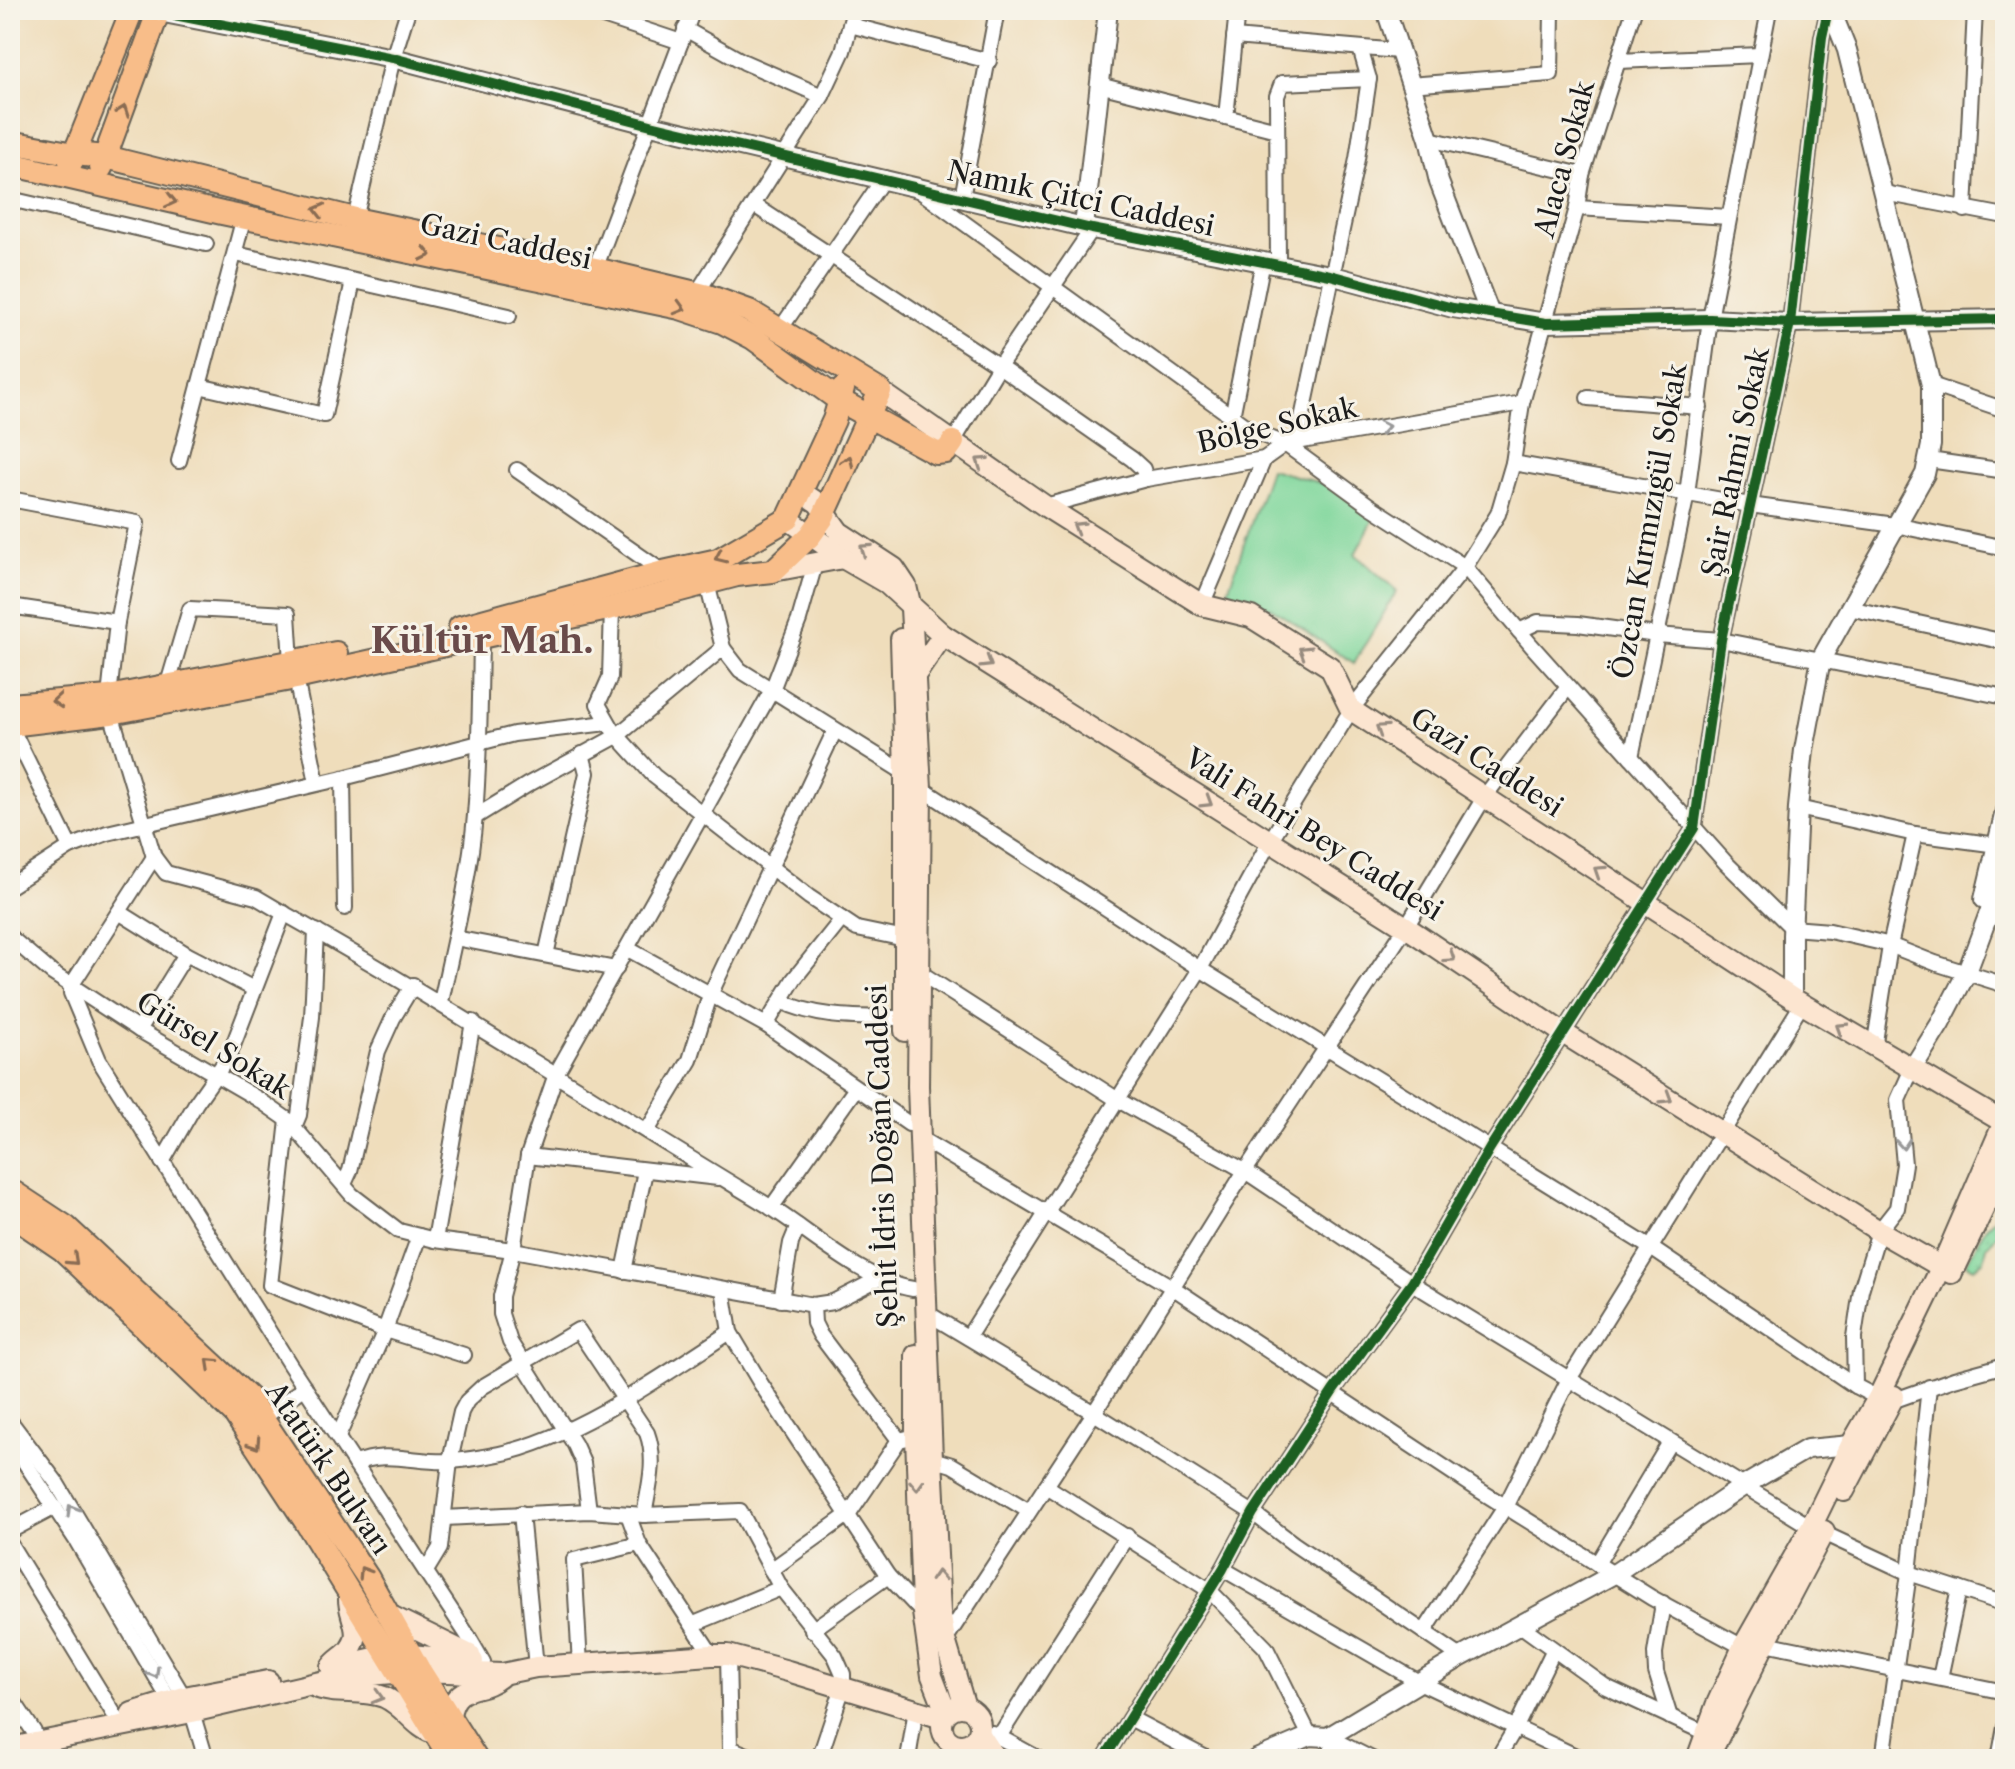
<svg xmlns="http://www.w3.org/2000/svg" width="2015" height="1769" viewBox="0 0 2015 1769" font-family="'Libre Caslon Text',serif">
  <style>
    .grass { fill: url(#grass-dots); stroke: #4e7a5c; stroke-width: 2 }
    .park { fill: #80d79c; stroke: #4e7a5c; stroke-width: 2 }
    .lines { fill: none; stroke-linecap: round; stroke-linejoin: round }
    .minor-casing { stroke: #666054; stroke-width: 18 }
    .tertiary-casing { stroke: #666054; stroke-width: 22 }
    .secondary-casing { stroke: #666054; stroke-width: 24 }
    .primary-casing { stroke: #666054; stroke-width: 26 }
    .minor { stroke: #fff; stroke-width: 14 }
    .tertiary { stroke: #fff; stroke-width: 18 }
    .secondary { stroke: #fce5d0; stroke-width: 20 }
    .primary { stroke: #f8bd89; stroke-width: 22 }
    .cycleway-casing { stroke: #f7f3e8; stroke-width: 15 }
    .cycleway { stroke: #1b5e20; stroke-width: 10 }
    .oneway { stroke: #8a6c52 }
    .oneway2 { stroke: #999 }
    .oneway3 { stroke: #978b7f }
    .labels { text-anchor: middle; stroke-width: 6; stroke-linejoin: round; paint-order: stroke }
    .street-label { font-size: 28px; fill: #1c1c1c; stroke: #f7f3e8 }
    .district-label { font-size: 36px; font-weight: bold; fill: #6a4b4a; stroke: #f7f3e8 }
  </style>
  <defs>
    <pattern id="grass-dots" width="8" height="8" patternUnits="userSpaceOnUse" patternTransform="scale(2)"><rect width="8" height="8" fill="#80d79c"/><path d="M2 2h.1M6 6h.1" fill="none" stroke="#6eb886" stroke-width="1.8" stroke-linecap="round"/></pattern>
  </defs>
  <rect width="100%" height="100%" fill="#f7f3e8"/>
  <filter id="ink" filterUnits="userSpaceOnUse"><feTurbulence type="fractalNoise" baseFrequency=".0125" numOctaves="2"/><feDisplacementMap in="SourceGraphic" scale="16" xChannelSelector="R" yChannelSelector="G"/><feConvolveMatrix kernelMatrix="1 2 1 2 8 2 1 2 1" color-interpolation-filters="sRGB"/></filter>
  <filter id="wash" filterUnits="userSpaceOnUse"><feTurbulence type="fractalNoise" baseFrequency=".006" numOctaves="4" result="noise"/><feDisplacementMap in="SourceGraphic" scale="32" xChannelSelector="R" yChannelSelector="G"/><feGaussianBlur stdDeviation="1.8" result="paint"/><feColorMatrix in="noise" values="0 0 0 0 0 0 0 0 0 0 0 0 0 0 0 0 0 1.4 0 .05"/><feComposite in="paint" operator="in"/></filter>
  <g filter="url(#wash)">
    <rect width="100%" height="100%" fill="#efddbb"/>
    <path class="grass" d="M 2005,1208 L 2005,1224 L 1987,1247 L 1984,1260 L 1974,1268 L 1966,1264 L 1985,1228 Z"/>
    <path class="park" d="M 1270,469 L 1328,485 L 1375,517 L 1355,554 L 1397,591 L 1354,663 L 1271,608 L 1226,596 Z"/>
  </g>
  <g filter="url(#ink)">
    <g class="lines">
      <g class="minor-casing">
        <g id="minor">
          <path d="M 585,10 L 681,42"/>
          <path d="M 850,25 L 989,61"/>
          <path d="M 685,29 L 744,62 L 822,96"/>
          <path d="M 1234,37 L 1399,51"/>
          <path d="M 1618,61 L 1760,55"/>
          <path d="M 1099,85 L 1277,130"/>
          <path d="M 1409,85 L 1551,74 L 1552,10"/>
          <path d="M 1226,117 L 1237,10"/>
          <path d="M 1429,139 L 1582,175"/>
          <path d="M 920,191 L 1252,431 L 1285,444 L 1370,506 L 1465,567 L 1531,645 L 1726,863 L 1792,928 L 1830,931 L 1887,944 L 1935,963 L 2005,985"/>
          <path d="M 1884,193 L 2005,216"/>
          <path d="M 962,198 L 997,10"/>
          <path d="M 10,199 L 206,244"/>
          <path d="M 754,205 L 999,366 L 1132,459 L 1143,469 L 1146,479"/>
          <path d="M 1577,208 L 1729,217"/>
          <path d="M 1965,210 L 1975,10"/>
          <path d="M 355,219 L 393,58 L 408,10"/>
          <path d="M 236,254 L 509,316"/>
          <path d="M 1278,264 L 1277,96 L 1282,83 L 1369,79"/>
          <path d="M 595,269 L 693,10"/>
          <path d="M 697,293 L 822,96 L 843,51 L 854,10"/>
          <path d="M 779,331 L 884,178"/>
          <path d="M 1931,385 L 2005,410"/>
          <path d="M 199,386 L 324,415 L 353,281"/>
          <path d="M 1588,398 L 1700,407"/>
          <path d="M 1232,417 L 1263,261"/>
          <path d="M 953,442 L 999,366 L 1092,229"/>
          <path d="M 1297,442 L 1357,159 L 1369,79 L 1360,48"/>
          <path d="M 1929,460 L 2005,471"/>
          <path d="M 179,461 L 244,217"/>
          <path d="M 1513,463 L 1750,505 L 1895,525 L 2005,548"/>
          <path d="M 517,470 L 663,572"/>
          <path d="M 10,499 L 137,523 L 117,622 L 109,697"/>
          <path d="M 1045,506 L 1146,479 L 1264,459 L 1285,444 L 1522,403"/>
          <path d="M 707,583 L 723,648 L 740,670 L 905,773 L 921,788 L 1200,969 L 1651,1248 L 1855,1386 L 1878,1398"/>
          <path d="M 1202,605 L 1264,459"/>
          <path d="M 10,606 L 117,622"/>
          <path d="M 612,608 L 610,677 L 598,704 L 614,732 L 654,776 L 809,897 L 857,929 L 905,939"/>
          <path d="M 1849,608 L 2005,642"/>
          <path d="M 1519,631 L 1538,622 L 1578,624 L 1657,635 L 1721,640 L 2005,697"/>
          <path d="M 296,678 L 317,783"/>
          <path d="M 167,687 L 190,609 L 288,614 L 291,662"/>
          <path d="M 111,713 L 154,857 L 166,873 L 256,897 L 278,910 C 445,1003 604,1107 767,1205 C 811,1232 863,1281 913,1289"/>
          <path d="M 10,725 L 70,847"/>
          <path d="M 1631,757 L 1687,494 L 1710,319 L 1769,10"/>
          <path d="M 343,778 L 345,908"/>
          <path d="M 1798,808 L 1915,834 L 2005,846"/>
          <path d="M 475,817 L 527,785 L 617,736 L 723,648"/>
          <path d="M 154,857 L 71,986 L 71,993 L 99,1060 L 290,1365 L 468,1636 L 483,1662"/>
          <path d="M 10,886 L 70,847 L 107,833 L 343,778 L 514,734 L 607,723"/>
          <path d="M 119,912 L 186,954 L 254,989"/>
          <path d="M 10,937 L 52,973 L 139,1030 L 258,1099 L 288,1120 L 352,1195 L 399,1231 L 435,1240 L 513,1250 L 813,1305 L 833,1302 L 878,1279"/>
          <path d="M 455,938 L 616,969"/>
          <path d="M 628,949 L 766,1025 L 909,1124"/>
          <path d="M 546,955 L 587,773 L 582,754"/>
          <path d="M 919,972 L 1118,1100 L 1245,1171 L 1412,1283 L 1811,1527"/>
          <path d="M 781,1001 C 820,1020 862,1017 905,1018"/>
          <path d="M 441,1002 C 454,940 470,878 475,815 C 480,755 480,696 481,637"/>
          <path d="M 766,1025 L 794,979 L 842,919"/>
          <path d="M 139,1030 L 186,954"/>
          <path d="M 1874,1048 L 1890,946 L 1915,834"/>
          <path d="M 288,1120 L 270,1285 L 385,1330 L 464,1355"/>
          <path d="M 294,1127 L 299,1115 L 312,1017 L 316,931"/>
          <path d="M 647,1131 L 690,1060 L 710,995 L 835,730"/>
          <path d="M 921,1139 L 1172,1287 L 1479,1490 L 1652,1598 L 1743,1647"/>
          <path d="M 528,1156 L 718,1178"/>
          <path d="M 162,1162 L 196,1103 L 229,1056 L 284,913"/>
          <path d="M 344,1184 L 350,1171 L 378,1051 L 393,1018 L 413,985"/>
          <path d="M 771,1208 L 856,1088"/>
          <path d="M 435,1240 L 473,1022"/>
          <path d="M 624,1271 L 645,1171"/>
          <path d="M 723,1289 L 730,1332 L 761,1384 L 888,1576 L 923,1613"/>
          <path d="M 781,1300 L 791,1243 L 798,1226"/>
          <path d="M 813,1305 L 814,1323 L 820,1335 L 899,1440"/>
          <path d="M 927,1313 L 1094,1413 L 1253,1513 L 1294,1544 L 1461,1657"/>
          <path d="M 968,1337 L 1200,969 L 1270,841 L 1351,710 L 1465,567 L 1498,514 L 1513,463 L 1522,403 L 1577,208 L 1582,175 L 1634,10"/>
          <path d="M 1855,1386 L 1854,1337 L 1861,1290 L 1879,1231 L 1897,1208 L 1904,1164 L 1898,1100 L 1912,1069"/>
          <path d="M 1892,1401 L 1954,1379 L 2005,1365"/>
          <path d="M 263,1418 L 305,1387"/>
          <path d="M 10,1421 L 56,1482 L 184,1697"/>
          <path d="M 338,1437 L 385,1330 L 419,1236"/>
          <path d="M 10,1440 L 76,1540 L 170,1701"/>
          <path d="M 932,1459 L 952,1465 L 1029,1511"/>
          <path d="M 355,1464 C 385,1449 420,1464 451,1461 C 467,1460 484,1457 499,1454 C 576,1438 664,1375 730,1332"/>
          <path d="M 1046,1486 L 1209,1590 L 1266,1648 L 1310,1736"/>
          <path d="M 589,1511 L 583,1463 L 575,1445 L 510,1342 L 501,1314 L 501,1296 L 513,1250 L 528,1156 L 556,1074 L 772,690 L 799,620 L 815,564"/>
          <path d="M 521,1513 L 536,1667"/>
          <path d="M 628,1514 L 639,1544 L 712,1655"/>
          <path d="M 444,1518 L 589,1511 L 644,1515 L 740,1511 L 781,1588 L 835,1656 L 843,1674 L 843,1687 L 819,1759"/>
          <path d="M 10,1531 L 55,1507"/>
          <path d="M 1823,1533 L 1909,1573 L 2005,1604"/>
          <path d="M 10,1544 L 117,1719"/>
          <path d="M 1597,1564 L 1670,1442"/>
          <path d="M 1223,1569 L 1419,1682 L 1582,1759"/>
          <path d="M 771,1570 L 849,1514 L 899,1440 L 916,1436"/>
          <path d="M 426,1571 L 440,1548 L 450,1461 L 461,1412 L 467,1401 L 482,1387 L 578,1330 L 647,1433 C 657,1460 649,1487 644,1515"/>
          <path d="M 1663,1603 L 1655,1653 L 1656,1672 L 1670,1717"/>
          <path d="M 694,1624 L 781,1588"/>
          <path d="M 1520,1625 L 1606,1687 L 1699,1730"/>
          <path d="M 812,1630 L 888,1576"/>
          <path d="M 1424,1632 L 1505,1507 L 1569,1379 L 1802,1004"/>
          <path d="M 945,1640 L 1094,1413 L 1245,1171 L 1406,927 L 1485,796 L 1568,687"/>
          <path d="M 1765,1643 L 2005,1692"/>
          <path d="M 728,1655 L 730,1748 L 757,1759"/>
          <path d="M 580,1665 L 574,1560 L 639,1544"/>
          <path d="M 1940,1678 L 1959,1589"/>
          <path d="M 10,1696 L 34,1732"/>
          <path d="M 192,1712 L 206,1759"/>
          <path d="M 1130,1718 L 1208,1759"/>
          <path d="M 992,1733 L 1039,1759"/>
          <path d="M 1000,1735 L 1127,1536"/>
          <path d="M 1328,1737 L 1372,1759"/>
          <path d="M 908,1759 L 916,1709"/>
          <path d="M 1104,1759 L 1223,1569 L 1253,1513 L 1333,1391 L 1412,1283 L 1490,1148 L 1694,828 L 1721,640 L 1790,323 L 1822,37 L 1828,10"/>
          <path d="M 1327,1759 L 1336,1741"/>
          <path d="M 1497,1759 L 1516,1727 L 1553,1651"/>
          <path d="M 1883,1759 L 1909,1573 L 1929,1387"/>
          <path d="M 1999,1759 L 2005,1727"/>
        </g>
      </g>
      <g class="tertiary-casing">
        <g id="tertiary">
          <path d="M 1386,10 L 1429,139 L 1439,182 L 1490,314"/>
          <path d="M 159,12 L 393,58 L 651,125 L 1092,229 L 1330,275 L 1453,308 L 1546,323 L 1710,319 L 1790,323 L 2005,319"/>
          <path d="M 1084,227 L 1108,10"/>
          <path d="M 1984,899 L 2005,811"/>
          <path d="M 1792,998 L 1792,935 L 1798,808 L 1804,750 L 1821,659 L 1925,474 L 1931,445 L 1931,385 L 1847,50 L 1831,10"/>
          <path d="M 1912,1069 L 1940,1024 L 1967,972 L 2005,870"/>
          <path d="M 1256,1759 L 1310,1736 L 1328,1737 L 1461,1657 L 1614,1574 L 1745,1485 L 1807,1449 L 1851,1445"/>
        </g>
      </g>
      <g class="secondary-casing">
        <g id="secondary">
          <path d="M 880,391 L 1045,506 L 1202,605 L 1251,617 L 1330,667 L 1351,710 L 1359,715 L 1792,998 L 2005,1123"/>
          <path d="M 803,493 L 818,503 L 839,532 L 894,568 L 906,586 L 911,608 L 921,788 L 918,1086 L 932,1459 L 940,1612 L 945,1640 L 965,1707"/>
          <path d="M 788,519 L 843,558 L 886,583 L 943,635 L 1406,927 L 1563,1033 L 1879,1231 L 1952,1273"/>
          <path d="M 773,571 L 843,558"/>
          <path d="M 901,639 L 905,773 L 905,1031"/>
          <path d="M 916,674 L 943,635"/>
          <path d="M 1956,1266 L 2005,1164"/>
          <path d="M 916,1355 L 916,1436 L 922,1605 L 932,1676 L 946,1712"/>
          <path d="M 1844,1491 L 1894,1396"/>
          <path d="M 389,1615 L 470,1655"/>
          <path d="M 338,1666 L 388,1655 L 411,1655 L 473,1661"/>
          <path d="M 331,1667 C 337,1659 345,1656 350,1649 C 364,1632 348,1616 349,1598"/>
          <path d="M 313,1686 C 335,1696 361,1688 384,1697 C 405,1706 414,1728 436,1734"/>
          <circle cx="961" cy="1726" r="19"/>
          <path d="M 132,1713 L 184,1697 L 268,1681"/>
          <path d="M 450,1715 C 456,1681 480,1694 500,1677"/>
          <path d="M 979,1733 L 996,1759"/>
          <path d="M 1715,1744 L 1765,1643 L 1824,1531"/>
          <path d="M 10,1748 L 192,1712 L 342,1677 L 420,1671 L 502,1674 L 536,1667 L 712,1655 L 728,1655 L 788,1671 L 942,1718"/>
          <path d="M 1697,1759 L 1716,1706 L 1743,1647 L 1811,1527 L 1851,1445 L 1878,1398 L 1941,1268 L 2004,1122"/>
        </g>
      </g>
      <g class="primary-casing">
        <g id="primary">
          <path d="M 10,142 L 74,154 L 106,157 L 355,219 L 595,269 L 708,296 L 749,311 L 880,391 L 822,519 L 810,536 L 773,571 L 737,575 L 612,608 L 296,678 L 111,713 L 10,725"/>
          <path d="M 10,164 L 222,213 L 680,308 L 722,322 L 753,338 L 839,400 L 936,453 L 946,452 L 953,442"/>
          <path d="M 70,165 L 132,10"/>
          <path d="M 101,168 L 159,10"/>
          <path d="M 460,627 L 663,572 L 718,560 L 788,519 L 834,420 L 843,389"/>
          <path d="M 10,705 L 109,697 L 336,653"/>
          <path d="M 10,1190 L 66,1227 L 248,1397 L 368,1578 L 420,1671 L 476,1759"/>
          <path d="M 10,1214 L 63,1250 L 235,1414 L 306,1522 L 451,1759"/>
        </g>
      </g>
      <use href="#minor" class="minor"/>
      <use href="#tertiary" class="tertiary"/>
      <use href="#secondary" class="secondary"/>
      <use href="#primary" class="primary"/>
      <g class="cycleway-casing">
        <g id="cycleway">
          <path d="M 159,12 L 393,58 L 651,125 L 1092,229 L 1330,275 L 1453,308 L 1546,323 L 1710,319 L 1790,323 L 2005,319"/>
          <path d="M 1104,1759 L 1223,1569 L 1253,1513 L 1333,1391 L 1412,1283 L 1490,1148 L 1694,828 L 1721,640 L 1790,323 L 1822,37 L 1828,10"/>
        </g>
      </g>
      <use href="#cycleway" class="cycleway"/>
    </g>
    <defs><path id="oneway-chevron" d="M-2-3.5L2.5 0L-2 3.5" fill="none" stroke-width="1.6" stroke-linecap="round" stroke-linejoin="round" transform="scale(2)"/></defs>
    <g class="oneway">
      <use href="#oneway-chevron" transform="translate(123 111) rotate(-70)"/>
      <use href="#oneway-chevron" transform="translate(171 201) rotate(13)"/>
      <use href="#oneway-chevron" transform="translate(319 210) rotate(-166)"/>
      <use href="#oneway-chevron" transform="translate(426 254) rotate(12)"/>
      <use href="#oneway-chevron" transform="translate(680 308) rotate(16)"/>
      <use href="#oneway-chevron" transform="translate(848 461) rotate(-66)"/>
      <use href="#oneway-chevron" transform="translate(720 557) rotate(156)"/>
      <use href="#oneway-chevron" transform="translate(57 701) rotate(175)"/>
      <use href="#oneway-chevron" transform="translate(73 1260) rotate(43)"/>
      <use href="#oneway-chevron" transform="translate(211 1363) rotate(-137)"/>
      <use href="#oneway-chevron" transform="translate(255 1444) rotate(57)"/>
      <use href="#oneway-chevron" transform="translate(364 1572) rotate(-122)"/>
    </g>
    <g class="oneway2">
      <use href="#oneway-chevron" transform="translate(1384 427) rotate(-10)"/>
      <use href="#oneway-chevron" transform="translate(1903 1144) rotate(85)"/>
      <use href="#oneway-chevron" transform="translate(72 1510) rotate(-121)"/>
      <use href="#oneway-chevron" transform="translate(154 1673) rotate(60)"/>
    </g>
    <g class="oneway3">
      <use href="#oneway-chevron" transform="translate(981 462) rotate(-146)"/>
      <use href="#oneway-chevron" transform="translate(1078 527) rotate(-148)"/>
      <use href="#oneway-chevron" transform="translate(865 549) rotate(-146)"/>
      <use href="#oneway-chevron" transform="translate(1304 651) rotate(-148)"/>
      <use href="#oneway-chevron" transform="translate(987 663) rotate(32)"/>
      <use href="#oneway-chevron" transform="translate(1381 729) rotate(-147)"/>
      <use href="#oneway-chevron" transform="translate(1207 802) rotate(32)"/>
      <use href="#oneway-chevron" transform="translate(1599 871) rotate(-147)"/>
      <use href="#oneway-chevron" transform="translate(1450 957) rotate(34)"/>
      <use href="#oneway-chevron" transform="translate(1841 1028) rotate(-148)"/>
      <use href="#oneway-chevron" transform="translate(1667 1098) rotate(32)"/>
      <use href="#oneway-chevron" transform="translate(917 1485) rotate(88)"/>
      <use href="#oneway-chevron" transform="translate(938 1576) rotate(-93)"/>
      <use href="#oneway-chevron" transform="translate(378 1697) rotate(16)"/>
    </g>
  </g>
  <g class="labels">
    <g class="street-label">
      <text transform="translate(1564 159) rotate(-75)" y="10">Alaca Sokak</text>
      <text transform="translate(1081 198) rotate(12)" y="10">Namık Çitci Caddesi</text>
      <text transform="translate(506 241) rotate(12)" y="10">Gazi Caddesi</text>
      <text transform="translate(1277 425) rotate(-13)" y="10">Bölge Sokak</text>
      <text transform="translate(1735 462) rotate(-78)" y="10">Şair Rahmi Sokak</text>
      <text transform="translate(1649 521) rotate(-80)" y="10">Özcan Kırmızıgül Sokak</text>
      <text transform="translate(1487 762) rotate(33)" y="10">Gazi Caddesi</text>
      <text transform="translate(1314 834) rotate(32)" y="10">Vali Fahri Bey Caddesi</text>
      <text transform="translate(214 1045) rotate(32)" y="10">Gürsel Sokak</text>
      <text transform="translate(882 1156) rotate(-92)" y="10">Şehit İdris Doğan Caddesi</text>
      <text transform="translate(329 1468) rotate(56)" y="10">Atatürk Bulvarı</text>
    </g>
    <g class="district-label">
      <text x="482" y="653">Kültür Mah.</text>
    </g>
  </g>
  <rect width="2015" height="1769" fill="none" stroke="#f7f3e8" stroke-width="40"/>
</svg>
